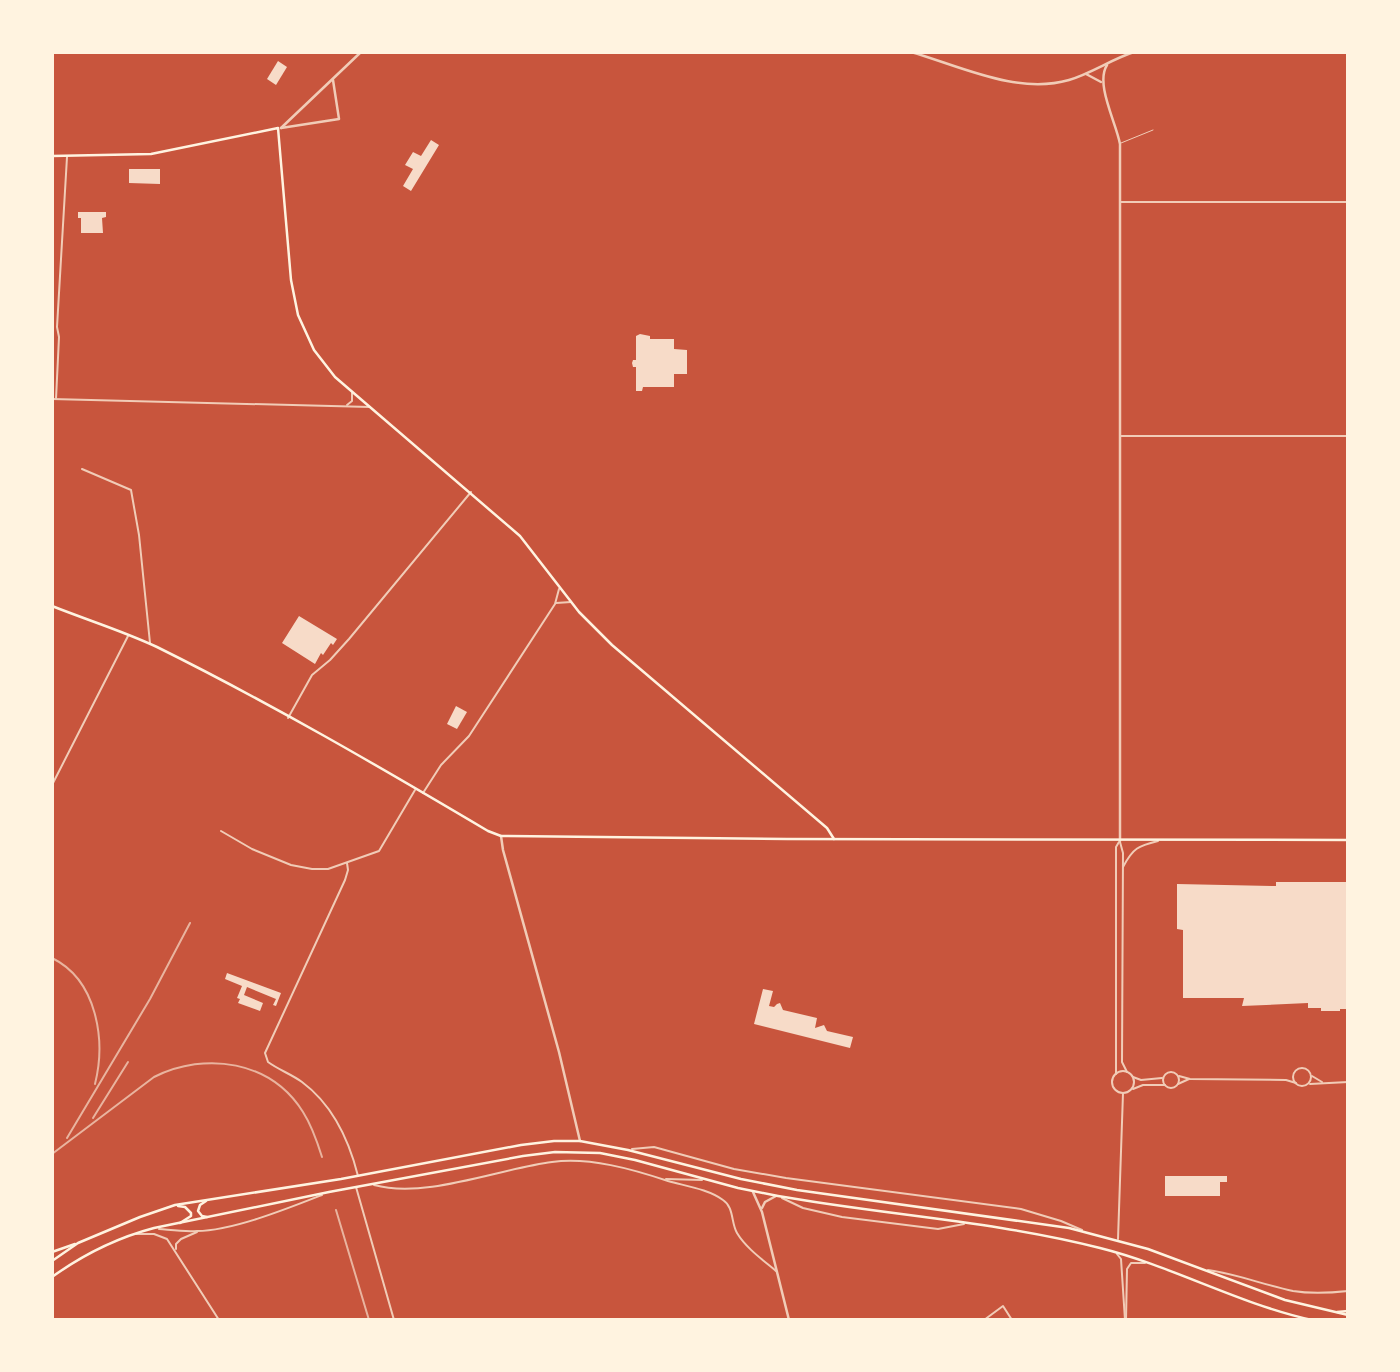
<svg xmlns="http://www.w3.org/2000/svg" width="1400" height="1372" viewBox="0 0 1400 1372" font-family="Raleway,sans-serif">
  <style>
    .building { fill: #f7dbc8 }
    .lines { fill: none; stroke-linecap: round; stroke-linejoin: round }
    .service { stroke: #f1ccb7; stroke-width: 1 }
    .minor { stroke: #f1ccb7; stroke-width: 2 }
    .tertiary { stroke: #f1ccb7; stroke-width: 2.5 }
    .secondary { stroke: #fff3e0; stroke-width: 2.5 }
    .primary { stroke: #fff3e0; stroke-width: 2.5 }
    .rail { stroke: #e9b49f; stroke-width: 2 }
  </style>
  <rect width="100%" height="100%" fill="#c8553d"/>
  <g class="building">
    <path d="M 278,61 L 287,67 L 276,85 L 267,79 Z"/>
    <path d="M 431,140 L 439,145 L 411,191 L 403,186 L 413,169 L 405,165 L 413,152 L 421,156 Z"/>
    <path d="M 129,169 L 160,169 L 160,184 L 129,183 Z"/>
    <path d="M 78,212 L 106,212 L 106,217 L 102,218 L 103,233 L 81,233 L 81,218 L 78,218 Z"/>
    <path d="M 640,334 L 650,336 L 650,339 L 674,339 L 674,349 L 687,350 L 687,374 L 674,374 L 674,387 L 643,387 L 642,391 L 636,391 L 636,367 L 633,367 L 632,363 L 633,360 L 636,360 L 636,336 Z"/>
    <path d="M 299,616 L 337,639 L 333,645 L 331,643 L 323,655 L 321,653 L 315,664 L 282,643 Z"/>
    <path d="M 456,706 L 467,712 L 457,729 L 447,724 Z"/>
    <path d="M 1276,882 L 1348,882 L 1348,1009 L 1340,1009 L 1340,1011 L 1321,1011 L 1321,1008 L 1308,1008 L 1308,1003 L 1242,1006 L 1244,998 L 1183,998 L 1183,930 L 1177,929 L 1177,884 L 1276,886 Z"/>
    <path d="M 227,973 L 281,993 L 276,1006 L 273,1005 L 276,999 L 247,987 L 244,995 L 263,1003 L 260,1011 L 238,1003 L 240,999 L 237,998 L 242,986 L 225,979 Z"/>
    <path d="M 763,989 L 773,991 L 769,1006 L 774,1007 L 777,1004 L 780,1003 L 783,1010 L 817,1018 L 815,1028 L 824,1025 L 827,1031 L 853,1037 L 850,1048 L 754,1024 Z"/>
    <path d="M 1165,1176 L 1227,1176 L 1227,1182 L 1220,1182 L 1220,1196 L 1165,1196 Z"/>
  </g>
  <g class="lines">
    <path class="service" d="M 1121,143 L 1153,130"/>
    <g class="minor">
      <path d="M 1121,202 L 1348,202"/>
      <path d="M 52,399 L 370,407"/>
      <path d="M 56,399 L 59,337 L 57,327 L 67,157"/>
      <path d="M 347,405 L 352,401 L 352,393"/>
      <path d="M 1121,436 L 1348,436"/>
      <path d="M 82,469 L 131,490 L 139,535 L 150,643"/>
      <path d="M 556,603 L 571,602"/>
      <path d="M 288,718 L 312,675 L 330,660 L 349,639 L 471,492"/>
      <path d="M 52,785 L 128,636"/>
      <path d="M 423,793 L 441,765 L 469,736 L 555,604 L 559,589"/>
      <path d="M 221,831 L 252,849 L 291,865 L 312,869 L 328,869 L 379,851 L 415,790"/>
      <path d="M 1120,842 L 1123,853 L 1122,1062 L 1127,1072"/>
      <path d="M 347,863 L 348,870 L 345,880 L 265,1053 L 268,1062 C 279,1070 291,1074 302,1082 C 333,1105 349,1140 358,1176"/>
      <path d="M 1123,867 C 1133,848 1138,846 1158,841"/>
      <circle cx="1302" cy="1077" r="9"/>
      <circle cx="1123" cy="1082" r="11"/>
      <circle cx="1171" cy="1080" r="8"/>
      <path d="M 1116,1074 L 1116,847 L 1119,842"/>
      <path d="M 1179,1076 L 1190,1079 L 1286,1080 L 1296,1083"/>
      <path d="M 1312,1076 L 1322,1082"/>
      <path d="M 1133,1077 L 1141,1080 L 1162,1078"/>
      <path d="M 1178,1084 L 1189,1079"/>
      <path d="M 1310,1084 L 1348,1082"/>
      <path d="M 1133,1089 L 1143,1085 L 1165,1085"/>
      <path d="M 632,1149 L 654,1147 L 734,1169 L 786,1178 L 1021,1209 L 1061,1221 L 1082,1230"/>
      <path d="M 666,1179 L 702,1180"/>
      <path d="M 374,1185 C 426,1199 498,1169 552,1162 C 590,1157 632,1169 668,1181 C 685,1186 708,1189 723,1200 C 734,1207 731,1223 737,1233 C 746,1248 763,1260 776,1271"/>
      <path d="M 356,1187 L 394,1320"/>
      <path d="M 782,1198 L 803,1208 L 842,1217 L 938,1229 L 964,1224"/>
      <path d="M 159,1229 C 171,1230 184,1232 197,1231 C 232,1231 289,1208 322,1195"/>
      <path d="M 136,1234 L 154,1234 L 167,1239 L 219,1320"/>
      <path d="M 1118,1239 L 1123,1093"/>
      <path d="M 176,1249 L 176,1244 L 181,1239 L 197,1232"/>
      <path d="M 1117,1254 L 1121,1259 L 1125,1320"/>
      <path d="M 1208,1270 C 1237,1274 1264,1285 1293,1291 C 1311,1294 1330,1293 1348,1291"/>
      <path d="M 984,1320 L 1003,1306 L 1012,1320"/>
      <path d="M 1126,1320 L 1127,1269 L 1131,1263 L 1145,1263"/>
    </g>
    <g class="tertiary">
      <path d="M 911,52 C 960,66 1017,95 1069,80 C 1092,73 1112,59 1134,52"/>
      <path d="M 1107,65 C 1095,84 1116,122 1120,144 L 1120,841"/>
      <path d="M 1086,74 L 1101,82"/>
      <path d="M 281,128 L 361,52"/>
      <path d="M 281,128 L 339,119 L 333,80"/>
      <path d="M 501,836 L 503,850 L 559,1052 L 580,1141"/>
      <path d="M 753,1192 L 762,1212 L 789,1320"/>
      <path d="M 762,1208 L 765,1202 L 776,1196"/>
    </g>
    <g class="secondary">
      <path d="M 52,156 L 151,154 L 278,128 L 291,280 L 298,315 L 314,350 L 335,377 L 520,536 L 579,612 L 612,645 L 827,828 L 834,839"/>
      <path d="M 52,606 C 87,620 123,631 157,647 C 270,703 380,767 488,831 L 501,836 L 787,839 L 1348,840"/>
      <path d="M 52,1252 L 75,1244"/>
    </g>
    <g class="primary">
      <path d="M 206,1201 L 200,1205 L 198,1211 L 202,1216 L 207,1217"/>
      <path d="M 178,1206 L 185,1207 L 191,1213 L 191,1216 L 180,1223"/>
      <path d="M 52,1261 L 78,1243 L 140,1217 L 175,1205 L 341,1179 L 521,1145 L 554,1141 L 580,1141 L 628,1150 L 741,1179 L 797,1190 L 1069,1228 L 1148,1249 L 1285,1300 L 1348,1315"/>
      <path d="M 52,1277 C 84,1254 116,1238 154,1228 L 329,1192 L 523,1156 L 555,1152 L 600,1153 L 635,1160 L 738,1188 L 778,1196 C 885,1215 994,1221 1100,1248 C 1172,1266 1239,1304 1312,1320"/>
      <path d="M 1337,1312 L 1348,1311"/>
    </g>
    <g class="rail">
      <path d="M 52,958 C 97,980 106,1040 95,1084"/>
      <path d="M 93,1118 L 128,1062"/>
      <path d="M 67,1138 L 150,999 L 190,923"/>
      <path d="M 52,1154 L 154,1077 C 206,1051 271,1061 303,1112 C 312,1126 317,1141 322,1157"/>
      <path d="M 336,1210 L 369,1320"/>
    </g>
  </g>
  <rect width="1400" height="1372" fill="none" stroke="#fff3e0" stroke-width="108"/>
</svg>
